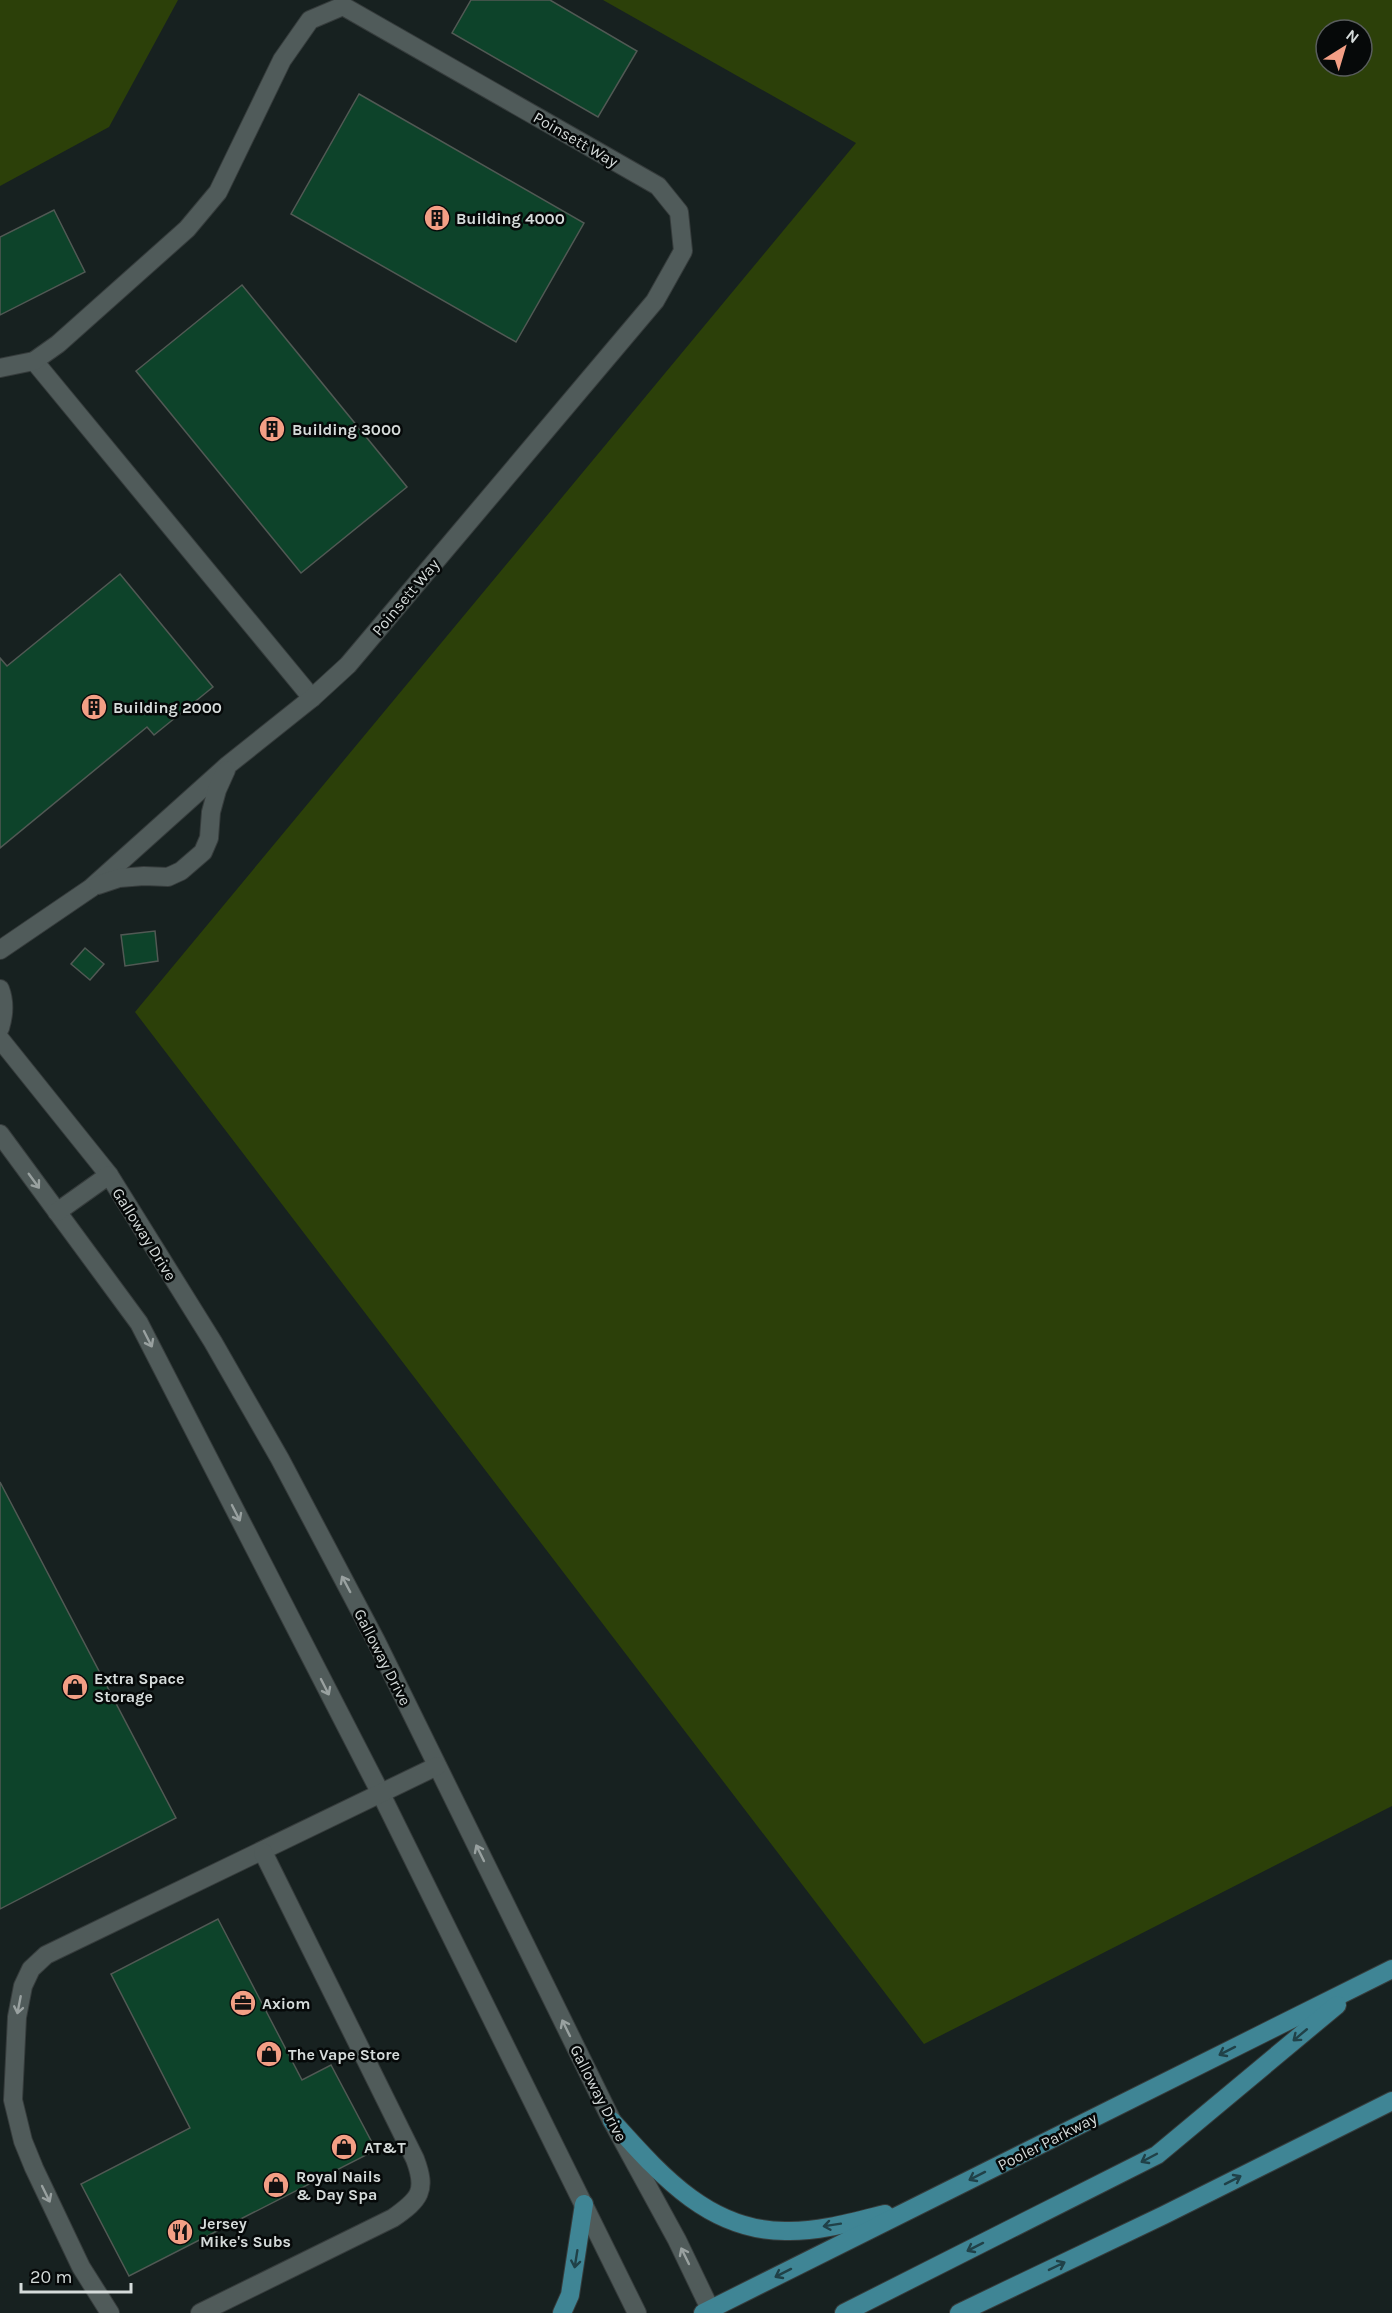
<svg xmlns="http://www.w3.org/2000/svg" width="1392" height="2313" viewBox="0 0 1392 2313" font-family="Karla,sans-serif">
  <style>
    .green { fill: #2c4009; fill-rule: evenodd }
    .building { fill: #0d432a; stroke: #515954; stroke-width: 1.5 }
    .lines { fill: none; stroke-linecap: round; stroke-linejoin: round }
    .minor-casing { stroke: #363c3c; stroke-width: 20 }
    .major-casing { stroke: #363c3c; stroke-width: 20 }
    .minor { stroke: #505b5a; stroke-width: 18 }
    .major { stroke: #3f8595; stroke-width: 18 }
    .oneway { stroke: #99a1a0 }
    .oneway2 { stroke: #204148 }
    .labels { text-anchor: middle; stroke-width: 5; stroke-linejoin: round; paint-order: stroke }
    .street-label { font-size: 16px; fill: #d5dbda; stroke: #060909 }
    .poi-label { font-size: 16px; font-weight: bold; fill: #d5dbda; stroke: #060909; text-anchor: start }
  </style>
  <rect width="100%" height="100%" fill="#172120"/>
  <g class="green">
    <path d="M 0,0 L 178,0 L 109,127 L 0,186 Z"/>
    <path d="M 603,0 L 1392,0 L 1392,1806 L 924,2044 L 135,1012 L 856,143 ZM 1326,30 L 1362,30 L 1362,66 L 1326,66 Z"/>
  </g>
  <g class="building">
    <path d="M 471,0 L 550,0 L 637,51 L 598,117 L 452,33 Z"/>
    <path d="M 359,94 L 584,223 L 516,342 L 291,214 Z"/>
    <path d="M 54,210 L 85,272 L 0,315 L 0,237 Z"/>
    <path d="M 242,285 L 407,487 L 301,573 L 136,371 Z"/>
    <path d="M 120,574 L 213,687 L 154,735 L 147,727 L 0,848 L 0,658 L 7,666 Z"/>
    <path d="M 155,931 L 158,961 L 125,966 L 121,935 Z"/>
    <path d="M 85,948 L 104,964 L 90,980 L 71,964 Z"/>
    <path d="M 0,1482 L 176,1818 L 0,1909 Z"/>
    <path d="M 218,1919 L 302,2080 L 331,2065 L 376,2150 L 129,2276 L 81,2184 L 190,2128 L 111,1974 Z"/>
  </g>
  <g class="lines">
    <g class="minor-casing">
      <g id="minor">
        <path d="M 34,361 L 312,698"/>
        <path d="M 0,368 L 34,361 L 58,344 L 187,229 L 218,192 L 282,60 L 310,20 L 343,6 L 658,186 L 679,212 L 683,251 L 655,301 L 348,665 L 312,698 L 228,765 L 91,888 L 0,950"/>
        <path d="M 98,885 L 119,878 L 144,876 L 168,877 L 181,871 L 203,852 L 209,838 L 211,812 L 217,790 L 226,770"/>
        <path d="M 0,989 C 5,1002 4,1015 0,1028"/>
        <path d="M 0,1039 L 109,1175 L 213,1342 L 280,1459 L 376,1641 L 612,2121 L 677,2240 L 712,2313"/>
        <path d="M 0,1134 L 139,1323 L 380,1792 L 637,2313"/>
        <path d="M 57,1212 L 109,1175"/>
        <path d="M 110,2313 L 81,2267 L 34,2168 L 23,2141 L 13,2100 L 17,2017 L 23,1986 L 31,1969 L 46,1955 L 437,1766"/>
        <path d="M 200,2313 L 393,2218 C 420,2199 427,2191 415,2159 L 263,1852"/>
      </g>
    </g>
    <g class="major-casing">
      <g id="major">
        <path d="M 612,2121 C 659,2173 708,2231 785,2231 C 818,2232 853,2222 885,2214"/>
        <path d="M 562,2313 L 570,2295 L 584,2204"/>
        <path d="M 703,2313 L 1392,1969"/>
        <path d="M 844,2313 L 1157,2155 L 1337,2005"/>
        <path d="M 959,2313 L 1164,2215 L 1392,2101"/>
      </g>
    </g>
    <use href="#minor" class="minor"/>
    <use href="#major" class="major"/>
  </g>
  <defs><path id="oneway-shaft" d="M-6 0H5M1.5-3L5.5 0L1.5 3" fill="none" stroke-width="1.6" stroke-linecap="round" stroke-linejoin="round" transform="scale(1.5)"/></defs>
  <g class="oneway">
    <use href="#oneway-shaft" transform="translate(34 1181) rotate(54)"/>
    <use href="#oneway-shaft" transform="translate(148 1339) rotate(63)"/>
    <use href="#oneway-shaft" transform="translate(236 1513) rotate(63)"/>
    <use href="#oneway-shaft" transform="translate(346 1584) rotate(-118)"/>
    <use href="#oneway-shaft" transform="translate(325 1687) rotate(63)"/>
    <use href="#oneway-shaft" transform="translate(480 1853) rotate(-116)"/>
    <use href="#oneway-shaft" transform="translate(19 2005) rotate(101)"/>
    <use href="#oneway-shaft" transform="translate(566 2028) rotate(-116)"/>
    <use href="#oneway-shaft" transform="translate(46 2194) rotate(64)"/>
    <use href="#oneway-shaft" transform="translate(685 2256) rotate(-116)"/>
  </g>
  <g class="oneway2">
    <use href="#oneway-shaft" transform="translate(1300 2035) rotate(140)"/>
    <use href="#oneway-shaft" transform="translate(1227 2051) rotate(153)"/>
    <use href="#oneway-shaft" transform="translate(1149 2158) rotate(152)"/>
    <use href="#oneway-shaft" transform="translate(977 2176) rotate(153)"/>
    <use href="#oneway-shaft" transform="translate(1233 2180) rotate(-27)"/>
    <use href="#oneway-shaft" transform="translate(832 2225) rotate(171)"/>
    <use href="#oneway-shaft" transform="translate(975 2247) rotate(153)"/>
    <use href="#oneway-shaft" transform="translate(576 2259) rotate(99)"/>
    <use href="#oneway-shaft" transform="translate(1057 2266) rotate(-26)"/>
    <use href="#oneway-shaft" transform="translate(783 2273) rotate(153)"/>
  </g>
  <defs>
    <g id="building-disc" transform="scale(1.35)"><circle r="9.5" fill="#f39f85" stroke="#060909"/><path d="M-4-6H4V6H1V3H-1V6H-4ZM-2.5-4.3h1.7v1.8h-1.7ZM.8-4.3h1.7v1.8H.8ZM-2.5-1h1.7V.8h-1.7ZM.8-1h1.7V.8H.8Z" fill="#111"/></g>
    <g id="shop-disc" transform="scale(1.35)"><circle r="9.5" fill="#f39f85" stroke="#060909"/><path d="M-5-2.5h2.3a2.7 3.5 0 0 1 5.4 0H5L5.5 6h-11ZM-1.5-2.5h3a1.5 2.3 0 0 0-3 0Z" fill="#111"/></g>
    <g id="office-disc" transform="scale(1.35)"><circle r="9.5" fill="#f39f85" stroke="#060909"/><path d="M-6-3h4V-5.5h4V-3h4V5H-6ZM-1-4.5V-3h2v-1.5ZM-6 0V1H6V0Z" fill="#111"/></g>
    <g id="restaurant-disc" transform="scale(1.35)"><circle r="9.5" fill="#f39f85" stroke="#060909"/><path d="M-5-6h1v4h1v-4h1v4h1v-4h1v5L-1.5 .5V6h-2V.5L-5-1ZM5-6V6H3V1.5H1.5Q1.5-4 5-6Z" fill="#111"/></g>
  </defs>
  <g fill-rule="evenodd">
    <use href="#building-disc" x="437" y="218"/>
    <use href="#building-disc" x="272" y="429"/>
    <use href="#building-disc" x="94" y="707"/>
    <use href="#shop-disc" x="75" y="1687"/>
    <use href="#office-disc" x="243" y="2003"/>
    <use href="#shop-disc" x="269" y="2054"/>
    <use href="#shop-disc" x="344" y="2147"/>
    <use href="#shop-disc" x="276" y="2185"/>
    <use href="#restaurant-disc" x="180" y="2232"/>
  </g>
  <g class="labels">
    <g class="street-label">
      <text transform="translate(576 139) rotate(30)" y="6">Poinsett Way</text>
      <text transform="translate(405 597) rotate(-50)" y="6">Poinsett Way</text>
      <text transform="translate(145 1234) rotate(58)" y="6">Galloway Drive</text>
      <text transform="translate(383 1657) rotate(63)" y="6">Galloway Drive</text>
      <text transform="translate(599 2093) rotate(63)" y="6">Galloway Drive</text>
      <text transform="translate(1047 2141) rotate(-27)" y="6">Pooler Parkway</text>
    </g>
    <g class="poi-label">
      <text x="456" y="224">Building 4000</text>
      <text x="292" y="435">Building 3000</text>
      <text x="113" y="713">Building 2000</text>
      <text x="94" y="1684">Extra Space<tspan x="94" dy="18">Storage</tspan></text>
      <text x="262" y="2009">Axiom</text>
      <text x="288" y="2060">The Vape Store</text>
      <text x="364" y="2153">AT&amp;T</text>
      <text x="296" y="2182">Royal Nails<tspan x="296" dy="18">&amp; Day Spa</tspan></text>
      <text x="200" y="2229">Jersey<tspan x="200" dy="18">Mike's Subs</tspan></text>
    </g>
  </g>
  <g transform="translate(1344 48) rotate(37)"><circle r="28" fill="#060909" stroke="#595d5d" stroke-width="1.5"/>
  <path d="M0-4.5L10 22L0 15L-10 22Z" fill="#f39f85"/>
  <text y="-9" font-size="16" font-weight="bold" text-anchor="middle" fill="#d5dbda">N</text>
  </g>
  <path d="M21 2283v9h110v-9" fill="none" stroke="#d5dbda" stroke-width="3"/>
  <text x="30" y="2283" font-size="18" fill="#d5dbda" stroke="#060909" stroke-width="4.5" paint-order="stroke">20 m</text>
</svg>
